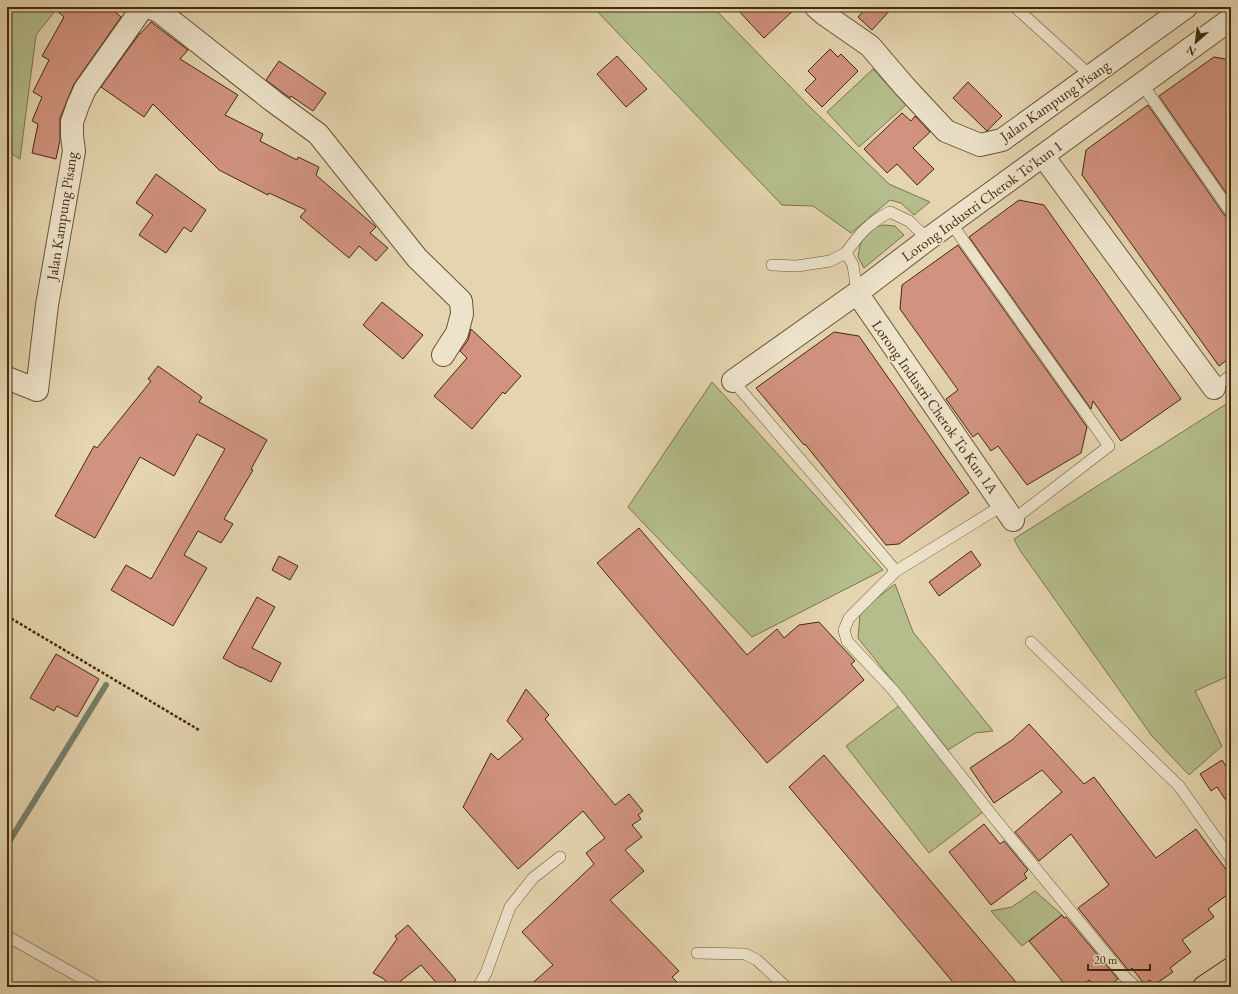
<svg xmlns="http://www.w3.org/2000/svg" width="1238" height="994" viewBox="0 0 1238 994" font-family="'EB Garamond',serif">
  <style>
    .green { fill: #b4bd8b; stroke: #7c744c }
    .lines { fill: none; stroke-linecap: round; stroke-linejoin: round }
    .stream { stroke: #757f6d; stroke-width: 6 }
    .building { fill: #d19380; stroke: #442a0c }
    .service-casing { stroke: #6c5435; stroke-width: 12 }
    .minor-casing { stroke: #6c5435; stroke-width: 24 }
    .primary-casing { stroke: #442a0c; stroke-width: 24 }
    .path { stroke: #442a0c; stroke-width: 2.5; stroke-dasharray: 3 2; stroke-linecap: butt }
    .service { stroke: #ede3cb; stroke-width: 11 }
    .minor { stroke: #ede3cb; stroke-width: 22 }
    .primary { stroke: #e4d4af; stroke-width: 22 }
    .labels { text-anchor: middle; stroke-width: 3.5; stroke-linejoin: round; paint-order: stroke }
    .street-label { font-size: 15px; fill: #442a0c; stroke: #ede3cb }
  </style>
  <rect width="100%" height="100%" fill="#e4d4af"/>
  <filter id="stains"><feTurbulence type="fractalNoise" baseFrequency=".005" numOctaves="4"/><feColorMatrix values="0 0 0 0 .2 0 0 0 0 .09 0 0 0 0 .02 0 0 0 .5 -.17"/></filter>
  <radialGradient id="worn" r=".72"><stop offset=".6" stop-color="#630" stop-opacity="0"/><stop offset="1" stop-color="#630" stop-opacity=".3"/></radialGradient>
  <g class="green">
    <path d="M 7,7 L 58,7 L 36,35 L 20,159 L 7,151 Z"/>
    <path d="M 593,7 L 713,7 L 810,107 L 889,184 L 930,202 L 914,215 L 901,203 L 890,200 L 851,233 L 813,206 L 782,205 Z"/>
    <path d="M 873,69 L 906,105 L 859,147 L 827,112 Z"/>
    <path d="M 884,225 L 895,226 L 904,235 L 864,268 L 858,257 L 860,245 L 865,236 L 874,227 Z"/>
    <path d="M 712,382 L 883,570 L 752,637 L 628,507 Z"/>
    <path d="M 1231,401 L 1231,675 L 1195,691 L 1222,746 L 1189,775 L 1152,736 L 1019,549 L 1014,539 Z"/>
    <path d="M 895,584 L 913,632 L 993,731 L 975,733 L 948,750 L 858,638 L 860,615 L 868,605 Z"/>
    <path d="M 900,705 L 983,812 L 929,853 L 846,746 Z"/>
    <path d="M 1035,891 L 1062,915 L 1022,946 L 991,911 L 1012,907 Z"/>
  </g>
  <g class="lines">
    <path class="stream" d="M 7,845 L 106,685"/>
  </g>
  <g class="building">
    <path d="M 53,7 L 110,7 L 121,17 L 74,84 L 60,118 L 60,140 L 56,159 L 32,153 L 38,124 L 32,121 L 42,97 L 33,92 L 49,60 L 42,56 L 64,17 Z"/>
    <path d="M 735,7 L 797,7 L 764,38 Z"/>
    <path d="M 867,7 L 893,7 L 872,30 L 858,17 Z"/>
    <path d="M 151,22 L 188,50 L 180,59 L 238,95 L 225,115 L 263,134 L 260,141 L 297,160 L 298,157 L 319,167 L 316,175 L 376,227 L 370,233 L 388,248 L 376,261 L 359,246 L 349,258 L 300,217 L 306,210 L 269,193 L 268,195 L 219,170 L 153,104 L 144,117 L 101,87 L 140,33 L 140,34 Z"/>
    <path d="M 830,49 L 838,57 L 841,54 L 858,71 L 822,107 L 805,90 L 816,79 L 808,71 Z"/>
    <path d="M 617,56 L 647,89 L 626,107 L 597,74 Z"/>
    <path d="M 1214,57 L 1231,60 L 1231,200 L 1159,96 Z"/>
    <path d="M 279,61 L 326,93 L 313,111 L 291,96 L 290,98 L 266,80 Z"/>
    <path d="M 968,82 L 1002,116 L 987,131 L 953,98 Z"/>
    <path d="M 1148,105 L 1225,216 L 1231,219 L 1231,357 L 1219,366 L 1082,175 L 1086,150 Z"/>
    <path d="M 902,113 L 911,121 L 915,116 L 930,132 L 913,148 L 934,169 L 917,185 L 897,164 L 887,173 L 864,149 Z"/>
    <path d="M 156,174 L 206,210 L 191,232 L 184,227 L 166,253 L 139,235 L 153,215 L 136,203 Z"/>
    <path d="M 1019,200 L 1044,205 L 1181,399 L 1121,441 L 1093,401 L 1091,409 L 969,237 Z"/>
    <path d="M 958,245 L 1087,427 L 1081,453 L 1027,485 L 998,446 L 991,451 L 978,433 L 973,437 L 946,399 L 958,390 L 900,309 L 902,285 Z"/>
    <path d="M 382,302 L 423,335 L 403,359 L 363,325 Z"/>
    <path d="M 471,329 L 521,376 L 505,394 L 503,392 L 472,429 L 434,396 L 467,358 L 460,351 L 468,340 Z"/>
    <path d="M 834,332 L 859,336 L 969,493 L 899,544 L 886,545 L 805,444 L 804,445 L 756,388 Z"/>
    <path d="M 158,366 L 202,397 L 199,402 L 267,440 L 251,469 L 253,470 L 224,519 L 233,524 L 221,543 L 198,531 L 184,555 L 207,568 L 173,626 L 111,590 L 126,565 L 151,579 L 225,449 L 197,434 L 174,476 L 140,457 L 95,538 L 55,516 L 94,446 L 97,448 L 151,381 L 148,379 Z"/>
    <path d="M 639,528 L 747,655 L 777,629 L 784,638 L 799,625 L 819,622 L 855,661 L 851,664 L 864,680 L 767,763 L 597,563 Z"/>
    <path d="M 971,551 L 981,565 L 939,596 L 929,582 Z"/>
    <path d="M 279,556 L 298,566 L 290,580 L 272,570 Z"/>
    <path d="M 257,597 L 275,607 L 252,648 L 281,663 L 271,682 L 241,667 L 241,668 L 223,658 Z"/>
    <path d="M 56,654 L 99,679 L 77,717 L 57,706 L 54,711 L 30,698 Z"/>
    <path d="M 526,689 L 549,715 L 545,719 L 615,805 L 629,794 L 643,811 L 638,815 L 641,819 L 632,825 L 642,837 L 625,850 L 644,871 L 610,900 L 679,971 L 672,977 L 682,987 L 528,987 L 553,965 L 522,932 L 594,864 L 586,853 L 605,838 L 583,811 L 518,869 L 463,807 L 491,753 L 498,760 L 523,739 L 507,721 Z"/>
    <path d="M 1029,724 L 1084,784 L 1094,777 L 1156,858 L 1196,829 L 1231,876 L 1231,892 L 1208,909 L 1214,917 L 1182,940 L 1191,952 L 1170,968 L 1173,972 L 1154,985 L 1150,980 L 1144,984 L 1132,968 L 1129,971 L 1078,908 L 1109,885 L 1071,834 L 1039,861 L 1015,832 L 1062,792 L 1042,770 L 994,803 L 970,768 L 1012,740 Z"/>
    <path d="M 824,755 L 962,918 L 1020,987 L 957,987 L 789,787 Z"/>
    <path d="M 1222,760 L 1231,774 L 1231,808 L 1217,787 L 1211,791 L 1200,774 Z"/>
    <path d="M 984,824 L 1000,844 L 1004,841 L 1028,870 L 1024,874 L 1027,878 L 991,905 L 949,852 Z"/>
    <path d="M 1062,915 L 1064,918 L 1066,917 L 1118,979 L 1108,987 L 1094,987 L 1089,980 L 1080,987 L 1067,987 L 1029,941 Z"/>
    <path d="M 408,925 L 456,980 L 448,987 L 440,987 L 421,965 L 393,987 L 390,987 L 384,979 L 373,973 L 397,939 L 395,936 Z"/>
  </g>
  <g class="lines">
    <g class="service-casing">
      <g id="service">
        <path d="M 1015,7 L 1091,76"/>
        <path d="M 1142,84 L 1231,212"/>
        <path d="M 951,223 L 1109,446 L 1013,520"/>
        <path d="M 846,253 C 859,234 870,222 890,212 L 909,221 L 928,239"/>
        <path d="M 772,265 L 797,266 L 830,261 L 846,253 L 853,265 L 857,293"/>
        <path d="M 733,381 L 896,571"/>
        <path d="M 1214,388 L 1231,375"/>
        <path d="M 1003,505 L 896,571 L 849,618 L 844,630 L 847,641 L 893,690 L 995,819 L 1125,977 L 1136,987"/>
        <path d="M 1031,642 L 1179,786 L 1231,859"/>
        <path d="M 7,936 L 97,987"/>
        <path d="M 697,953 L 745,954 L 757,960 L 786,987"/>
        <path d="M 478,987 L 486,973 L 510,907 L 533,878 L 560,857"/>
      </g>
    </g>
    <g class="minor-casing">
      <g id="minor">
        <path d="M 149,7 L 160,12 L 273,101 L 318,134 L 417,258 L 461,301 L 462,314 L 457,333 L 443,355"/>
        <path d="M 816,7 L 824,14 L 870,46 L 905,87 L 946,131 L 980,145 L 1002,140 L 1186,7"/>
        <path d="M 1043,156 L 1214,388"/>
        <path d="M 857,293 L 1013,520"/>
        <path d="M 7,378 L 37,390 L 47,305 L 74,151 L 72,136 L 72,122 L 78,105 L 85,89 L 143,7"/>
        <path d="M 733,381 L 857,293 L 928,239 L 1231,19"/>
      </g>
    </g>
    <g class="primary-casing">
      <path id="primary" d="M 1204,987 L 1231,969"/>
    </g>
    <path class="path" d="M 7,616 L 199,730"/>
    <use href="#service" class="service"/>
    <use href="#minor" class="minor"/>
    <use href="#primary" class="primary"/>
  </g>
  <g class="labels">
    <g class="street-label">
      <text transform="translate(1055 101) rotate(-35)" y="5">Jalan Kampung Pisang</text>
      <text transform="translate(982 201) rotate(-36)" y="5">Lorong Industri Cherok To'kun 1</text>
      <text transform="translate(62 216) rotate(-81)" y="5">Jalan Kampung Pisang</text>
      <text transform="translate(935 407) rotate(55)" y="5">Lorong Industri Cherok To Kun 1A</text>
    </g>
  </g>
  <rect width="1238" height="994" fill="none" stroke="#e4d4af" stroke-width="24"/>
  <rect x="8" y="8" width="1222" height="978" fill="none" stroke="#442a0c" stroke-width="2"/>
  <rect x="12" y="12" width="1214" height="970" fill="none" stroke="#442a0c"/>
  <g transform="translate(1196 42) rotate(208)" stroke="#ede3cb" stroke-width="3" paint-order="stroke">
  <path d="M0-3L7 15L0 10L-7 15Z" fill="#442a0c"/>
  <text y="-6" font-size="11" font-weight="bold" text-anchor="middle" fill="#442a0c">N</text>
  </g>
  <path d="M1088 964v6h62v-6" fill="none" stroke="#442a0c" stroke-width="2"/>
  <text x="1094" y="964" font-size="12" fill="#442a0c" stroke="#ede3cb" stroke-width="3" paint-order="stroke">20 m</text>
  <rect width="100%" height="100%" filter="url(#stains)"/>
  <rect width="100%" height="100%" fill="url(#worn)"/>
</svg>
